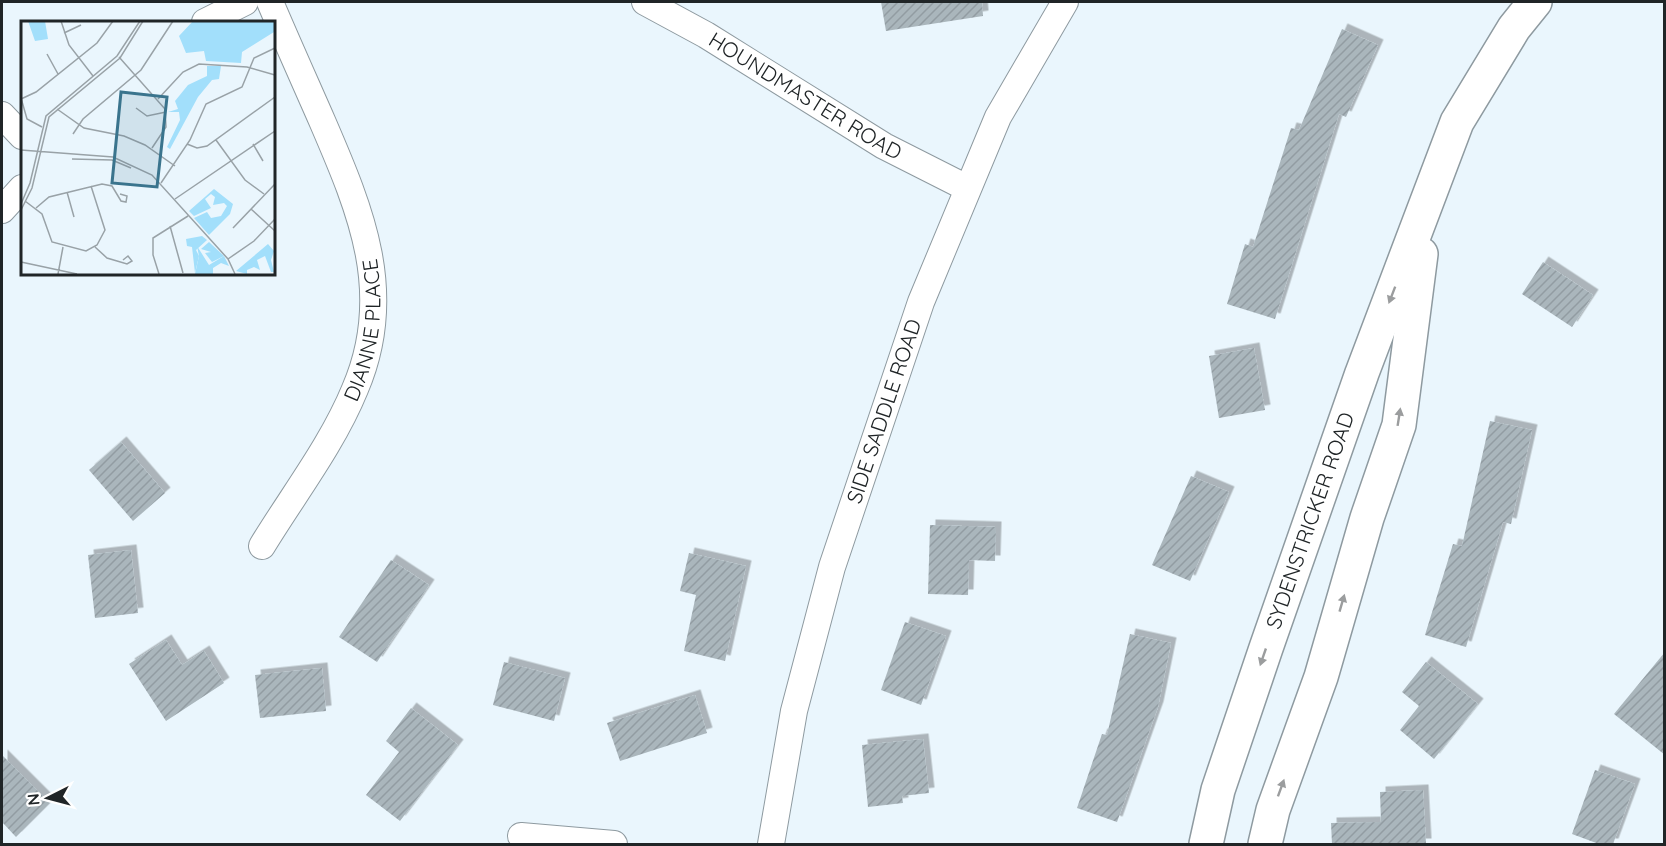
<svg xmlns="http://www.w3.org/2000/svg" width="1666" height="846" viewBox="0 0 1666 846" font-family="Quicksand,sans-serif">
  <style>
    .building { fill: url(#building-hatch); filter: url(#shadow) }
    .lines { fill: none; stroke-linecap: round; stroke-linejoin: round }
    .street-casing { stroke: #8e9aa0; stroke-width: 28 }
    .secondary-casing { stroke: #8e9aa0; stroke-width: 36 }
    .street { stroke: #fff; stroke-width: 26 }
    .secondary { stroke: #fff; stroke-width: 33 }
    .oneway { fill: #9b9d9e }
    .labels { text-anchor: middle; stroke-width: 4.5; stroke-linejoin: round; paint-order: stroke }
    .street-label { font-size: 21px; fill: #202527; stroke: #fff }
    .inset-road { fill: none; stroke: #99a2a7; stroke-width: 1.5 }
    .view { fill: #3a748d; fill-opacity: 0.15; stroke: #3a748d; stroke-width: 3 }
    .inset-edge { fill: none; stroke: #202527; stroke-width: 3 }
  </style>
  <defs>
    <pattern id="building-hatch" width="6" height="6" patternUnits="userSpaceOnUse" patternTransform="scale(1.5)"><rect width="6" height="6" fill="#aab6bc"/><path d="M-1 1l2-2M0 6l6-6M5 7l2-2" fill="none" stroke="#929ca2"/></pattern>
    <filter id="shadow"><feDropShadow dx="5.5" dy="-5.5" stdDeviation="0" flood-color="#0004"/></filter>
  </defs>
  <rect width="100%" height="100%" fill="#eaf6fd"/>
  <g class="building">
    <path d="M 881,2 L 982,2 L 983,16 L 886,31 Z"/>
    <path d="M 1342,29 L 1378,45 L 1346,117 L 1339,114 L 1275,319 L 1227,304 L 1245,244 L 1253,247 L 1291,128 L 1299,130 Z"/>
    <path d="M 1543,262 L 1593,295 L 1572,327 L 1522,294 Z"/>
    <path d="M 1254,348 L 1265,410 L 1219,418 L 1209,356 Z"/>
    <path d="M 1490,421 L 1532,430 L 1511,524 L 1503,522 L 1466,647 L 1425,635 L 1453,544 L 1462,546 Z"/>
    <path d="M 121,442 L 165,493 L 133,521 L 89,470 Z"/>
    <path d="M 1191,476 L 1229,492 L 1190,581 L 1152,565 Z"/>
    <path d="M 930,525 L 996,527 L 995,561 L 969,560 L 968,595 L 928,594 Z"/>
    <path d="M 131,550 L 138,613 L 95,618 L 88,555 Z"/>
    <path d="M 689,553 L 746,566 L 725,661 L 684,651 L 696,595 L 680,591 Z"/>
    <path d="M 391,560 L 429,585 L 377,662 L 339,637 Z"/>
    <path d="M 905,622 L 946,636 L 921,705 L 881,690 Z"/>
    <path d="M 1130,634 L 1171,643 L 1158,707 L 1117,822 L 1077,808 L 1102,734 L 1107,735 Z"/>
    <path d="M 166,640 L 182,665 L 204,651 L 224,683 L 166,721 L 129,664 Z"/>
    <path d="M 1665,652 L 1665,755 L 1614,714 Z"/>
    <path d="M 504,662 L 565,678 L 554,721 L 493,705 Z"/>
    <path d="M 1426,662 L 1478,704 L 1434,759 L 1400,730 L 1419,706 L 1402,692 Z"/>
    <path d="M 322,668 L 326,711 L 260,718 L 255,675 Z"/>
    <path d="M 695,695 L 707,733 L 620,761 L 607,723 Z"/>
    <path d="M 411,708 L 458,745 L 400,821 L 366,795 L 399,752 L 386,741 Z"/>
    <path d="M 923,739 L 929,793 L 902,796 L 903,803 L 868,807 L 862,745 Z"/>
    <path d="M 2,755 L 50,803 L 16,837 L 2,822 Z"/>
    <path d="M 1595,770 L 1635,784 L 1613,844 L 1599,844 L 1572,834 Z"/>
    <path d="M 1423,790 L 1426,844 L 1332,844 L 1331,823 L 1381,822 L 1380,792 Z"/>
  </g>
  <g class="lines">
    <g class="street-casing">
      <g id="street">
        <path id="s1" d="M 645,2 L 706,35 L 884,146 L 967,188"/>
        <path d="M 205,22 L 245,2"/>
        <path d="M 2,115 L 22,136"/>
        <path d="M 2,210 L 22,188"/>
        <path id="s2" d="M 262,546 C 293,495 332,445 355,389 C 396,294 361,211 323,123 C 305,82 287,42 270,2"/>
        <path d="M 521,836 L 614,844"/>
        <path id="s3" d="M 771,844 L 794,711 L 832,567 L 921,302 L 998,117 L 1065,2"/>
      </g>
    </g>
    <g class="secondary-casing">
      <g id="secondary">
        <path id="s4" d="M 1206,844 L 1218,790 L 1266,648 L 1362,373 L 1457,122 L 1514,28 L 1535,2"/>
        <path d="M 1265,844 L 1273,810 L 1321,677 L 1367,518 L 1399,425 L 1421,254"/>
      </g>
    </g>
    <use href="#street" class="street"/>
    <use href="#secondary" class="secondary"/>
  </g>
  <defs><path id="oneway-solid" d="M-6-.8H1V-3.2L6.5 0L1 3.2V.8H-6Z" transform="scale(1.5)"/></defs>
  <g class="oneway">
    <use href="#oneway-solid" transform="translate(1392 295) rotate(111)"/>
    <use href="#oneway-solid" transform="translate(1399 417) rotate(-81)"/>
    <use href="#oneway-solid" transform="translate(1342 603) rotate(-74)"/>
    <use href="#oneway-solid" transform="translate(1263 657) rotate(109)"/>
    <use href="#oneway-solid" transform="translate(1281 788) rotate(-70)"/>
  </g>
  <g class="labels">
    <g class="street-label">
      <text dy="7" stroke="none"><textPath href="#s1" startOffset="186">HOUNDMASTER ROAD</textPath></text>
      <text dy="7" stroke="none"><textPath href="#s2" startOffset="243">DIANNE PLACE</textPath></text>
      <text dy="7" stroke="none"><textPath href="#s3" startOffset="448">SIDE SADDLE ROAD</textPath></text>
      <text dy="7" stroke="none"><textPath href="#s4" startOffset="340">SYDENSTRICKER ROAD</textPath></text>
    </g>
  </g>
  <g transform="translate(21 21)">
    <rect width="254" height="254" fill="#eaf6fd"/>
    <path d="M 181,215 L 186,219 L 175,229 L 178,235 L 174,252 L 171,226 L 166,225 L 165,218 ZM 188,221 L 203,235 L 191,241 L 184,232 L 190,231 L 180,228 ZM 247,223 L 253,230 L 250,239 L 253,251 L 250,251 L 244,235 L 236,239 L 239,249 L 233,246 L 226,249 L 226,253 L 215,250 Z" fill="#a2dffb"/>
    <path d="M 193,168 L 212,183 L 209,193 L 188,214 L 173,197 L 186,191 L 190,197 L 200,195 L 206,185 L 203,182 L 192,184 L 194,176 L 190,173 L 184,178 L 190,187 L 173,195 L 168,190 ZM 176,225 L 188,244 L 203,235 L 208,245 L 200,242 L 192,247 L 192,253 L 174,253 L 178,235 Z" fill="#a2dffb"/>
    <path d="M 7,0 L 24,0 L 27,18 L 14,20 ZM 172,0 L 253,0 L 253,11 L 221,31 L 220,42 L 185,40 L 183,30 L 165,32 L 158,15 ZM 186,45 L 200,45 L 198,58 L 191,59 L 177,76 L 149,128 L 146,126 L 159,99 L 158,91 L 147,91 L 157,88 L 154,80 L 167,64 L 186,55 Z" fill="#a2dffb"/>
    <path class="inset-road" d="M 40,0 L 48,24 L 72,55M 0,12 L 0,34M 43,12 L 60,4M 26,33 L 37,53M 98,36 L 144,88 L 145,106 L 131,127M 0,77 L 6,98 L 21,106M 0,78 L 15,71 L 76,22 L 92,0M 137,78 L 162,51 L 178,43 L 226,46 L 254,54M 115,87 L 126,95 L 145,91M 36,88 L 63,107 L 103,115 L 124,124 L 154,145M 52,113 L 62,98 L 120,49 L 152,0M 195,119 L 224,159 L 243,173M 166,123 L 176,127 L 186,125 L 254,76M 232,123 L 242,140M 0,129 L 92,136 L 131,154 L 207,238 L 214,253M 51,138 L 91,139 L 110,147M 140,162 L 169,119 L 185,83 L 221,66 L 233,37 L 254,27M 46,171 L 53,196M 154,178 L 254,110M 4,180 L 21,193 L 31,221 L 65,230 L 76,224 L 84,209 L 70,165M 0,183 L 9,162 L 25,95 L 96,35 L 119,0M 15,187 L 28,176 L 81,163 L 91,165 L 100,180 L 105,181 L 106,175 L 99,173M 230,188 L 254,210M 0,189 L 11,167 L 28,96 L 99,37 L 122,0M 149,205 L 162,252M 212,207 L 254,163M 74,226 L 86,237 L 106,243 L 111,240 L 107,235 L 102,239M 207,238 L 233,220 L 254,198M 0,241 L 56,253M 37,253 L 42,226M 138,253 L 132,234 L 132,217 L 167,195"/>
    <path class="view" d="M 100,71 L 146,76 L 136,166 L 91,162 Z"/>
    <rect width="254" height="254" class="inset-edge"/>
  </g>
  <rect width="1666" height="846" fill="none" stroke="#202527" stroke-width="6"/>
  <g transform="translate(48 798) rotate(264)" stroke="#ffffff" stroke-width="4.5" paint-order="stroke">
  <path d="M0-4.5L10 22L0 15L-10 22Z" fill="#202527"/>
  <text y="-9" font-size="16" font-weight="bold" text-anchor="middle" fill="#202527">N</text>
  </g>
</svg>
